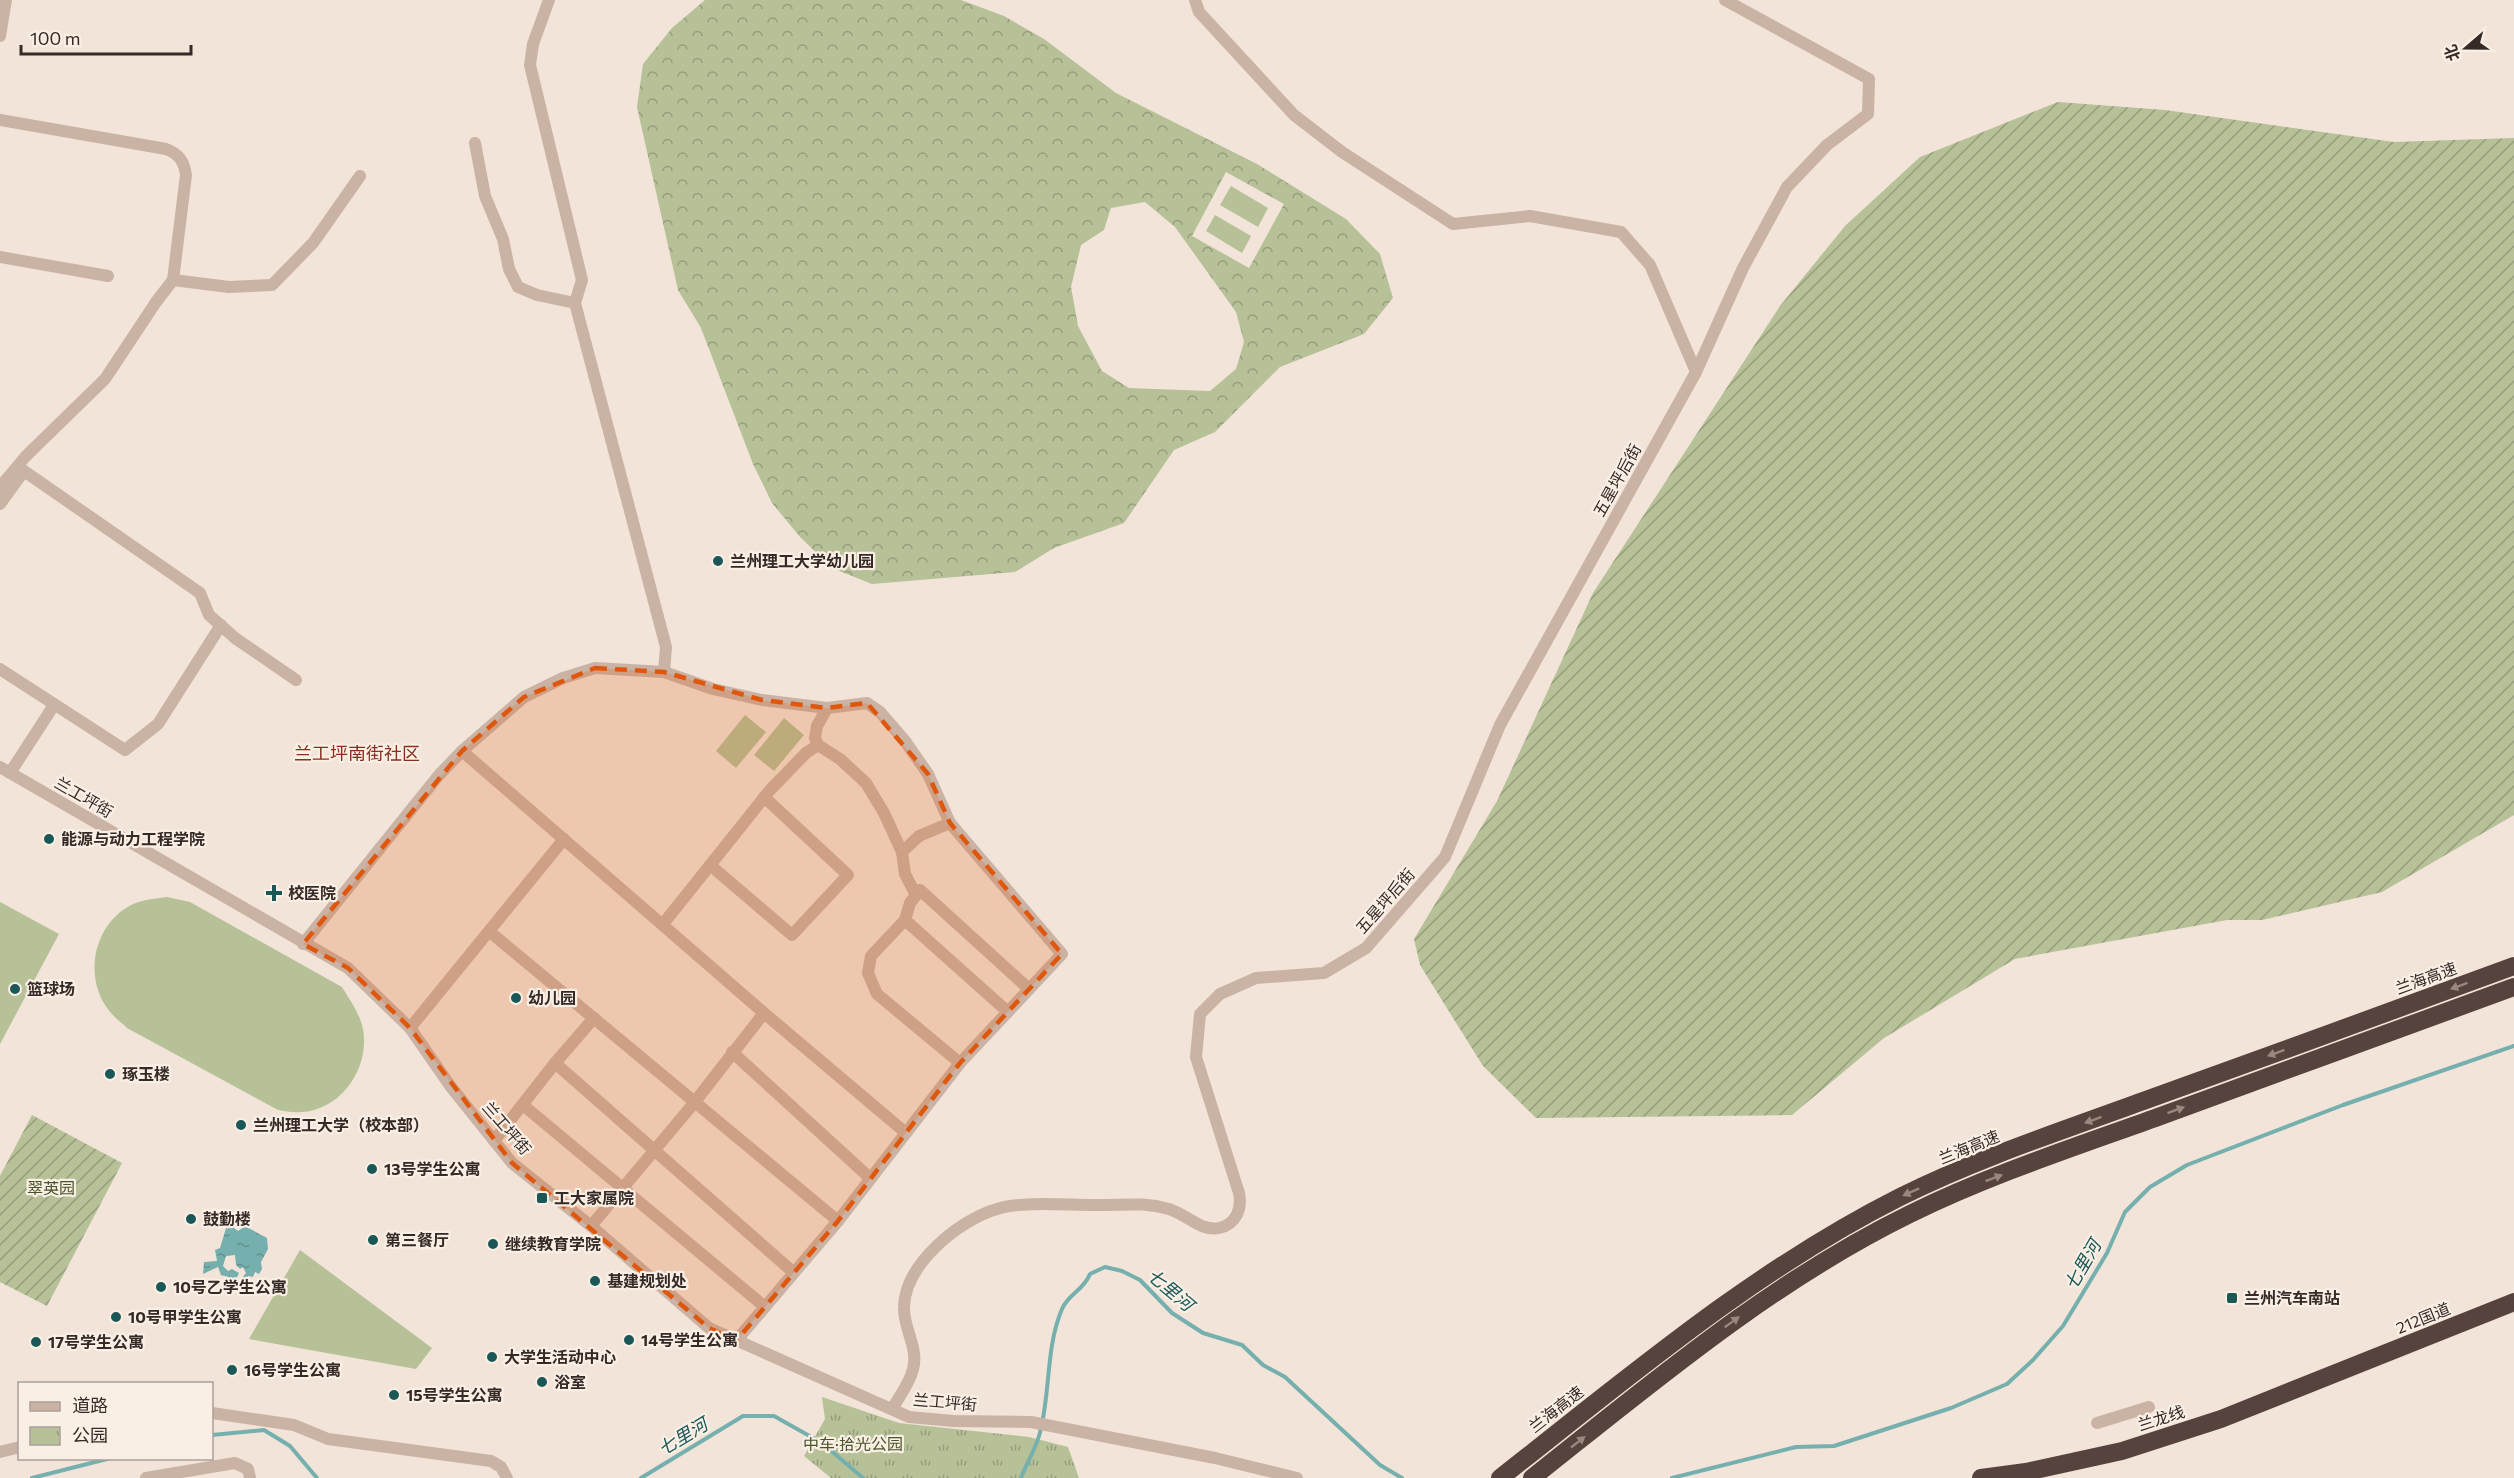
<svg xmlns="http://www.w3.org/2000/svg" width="2514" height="1478" viewBox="0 0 2514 1478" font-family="Commissioner,'Noto Sans SC',sans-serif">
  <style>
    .grass { fill: #b6c198 }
    .forest { fill: url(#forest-crowns); fill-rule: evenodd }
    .park { fill: url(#park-tufts) }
    .garden { fill: url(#garden-furrows) }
    .water { fill: url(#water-ripples) }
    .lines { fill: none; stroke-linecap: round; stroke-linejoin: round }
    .stream { stroke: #76b0ae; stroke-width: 4 }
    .minor { stroke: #cab3a4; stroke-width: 12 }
    .highway { stroke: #57433d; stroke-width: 18 }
    .oneway { fill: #988880 }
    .marked { fill: #df570d; fill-opacity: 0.2; stroke: #df570d; stroke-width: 4.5; stroke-dasharray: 12 8; stroke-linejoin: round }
    .poi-dot { fill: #1a5858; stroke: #faefe5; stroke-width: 2 }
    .labels { text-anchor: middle; stroke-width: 4.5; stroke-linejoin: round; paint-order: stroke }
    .street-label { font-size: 16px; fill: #352a26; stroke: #faefe5 }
    .poi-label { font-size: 16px; font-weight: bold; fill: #352a26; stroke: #faefe5; text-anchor: start }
    .park-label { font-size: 16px; fill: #485529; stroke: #faefe5 }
    .neighbourhood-label { font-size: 18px; fill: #872e1c; stroke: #faefe5 }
    .water-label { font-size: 18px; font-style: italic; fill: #1a5858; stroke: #faefe5 }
  </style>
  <defs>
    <pattern id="forest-crowns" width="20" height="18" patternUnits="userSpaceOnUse" patternTransform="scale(1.5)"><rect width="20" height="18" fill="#b6c198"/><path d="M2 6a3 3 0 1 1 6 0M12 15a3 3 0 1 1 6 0" fill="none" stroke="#959d7c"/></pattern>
    <pattern id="park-tufts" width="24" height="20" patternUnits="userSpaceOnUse" patternTransform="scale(1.5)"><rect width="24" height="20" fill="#b6c198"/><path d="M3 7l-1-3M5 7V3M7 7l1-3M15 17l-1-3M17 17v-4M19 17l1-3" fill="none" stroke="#959d7c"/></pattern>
    <pattern id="garden-furrows" width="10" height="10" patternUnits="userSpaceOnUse" patternTransform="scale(1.5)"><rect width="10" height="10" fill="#b6c198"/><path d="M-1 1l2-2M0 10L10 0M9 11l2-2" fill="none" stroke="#959d7c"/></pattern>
    <pattern id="water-ripples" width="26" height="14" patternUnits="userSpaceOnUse" patternTransform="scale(1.5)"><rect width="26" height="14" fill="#76b0ae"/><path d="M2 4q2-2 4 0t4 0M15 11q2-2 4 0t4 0" fill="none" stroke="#628f8d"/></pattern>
  </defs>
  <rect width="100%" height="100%" fill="#f2e4d8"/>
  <g class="grass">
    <path d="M 1231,186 L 1268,208 L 1258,227 L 1220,205 Z"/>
    <path d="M 1215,215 L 1251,236 L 1242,253 L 1206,231 Z"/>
    <path d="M 745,715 L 766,732 L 736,768 L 716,751 Z"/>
    <path d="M 784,718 L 804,735 L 774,771 L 754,755 Z"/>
    <path d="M 167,897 L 190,902 L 342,987 C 350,1000 360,1014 363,1029 C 370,1067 342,1110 301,1112 C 293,1113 285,1111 278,1110 L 127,1028 C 122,1023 115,1018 110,1012 C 85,982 91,933 123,910 C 136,900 152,899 167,897 Z"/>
    <path d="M 0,902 L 59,934 L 0,1044 Z"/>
    <path d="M 300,1250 L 432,1348 L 416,1369 L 249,1339 Z"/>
  </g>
  <path class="forest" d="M 705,0 L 961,0 L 1004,16 L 1044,39 L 1116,93 L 1257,164 L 1346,219 L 1380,254 L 1393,298 L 1364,334 L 1280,367 L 1215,432 L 1174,450 L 1124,523 L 1054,548 L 1015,572 L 872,584 L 832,568 L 801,538 L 772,503 L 753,464 L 701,328 L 678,290 L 637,107 L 643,64 L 672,28 ZM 1226,172 L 1284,204 L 1249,268 L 1192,236 ZM 1145,202 L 1175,227 L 1236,312 L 1244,342 L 1236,369 L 1210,391 L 1129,388 L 1102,371 L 1078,326 L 1071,287 L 1081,245 L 1104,230 L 1111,208 Z"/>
  <path class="park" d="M 822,1397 L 899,1423 L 1029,1437 L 1068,1447 L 1079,1478 L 831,1478 L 804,1456 L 825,1419 Z"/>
  <g class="garden">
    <path d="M 2058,102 L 2165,110 L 2394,142 L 2514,138 L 2514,815 L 2382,892 L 2262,920 L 2227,920 L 2015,959 L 1884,1038 L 1792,1115 L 1536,1118 L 1483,1066 L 1420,965 L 1414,939 L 1497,801 L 1593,593 L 1780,306 L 1845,226 L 1920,157 Z"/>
    <path d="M 32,1115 L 122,1163 L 47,1306 L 0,1282 L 0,1176 Z"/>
  </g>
  <path class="water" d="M 230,1215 L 237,1221 L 234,1228 L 238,1231 L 245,1226 L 267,1238 L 268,1249 L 261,1262 L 262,1269 L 259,1274 L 255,1272 L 253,1277 L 248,1276 L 248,1291 L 239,1294 L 237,1290 L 246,1286 L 246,1282 L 242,1278 L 246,1273 L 243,1267 L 240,1269 L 236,1265 L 235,1255 L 226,1256 L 223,1266 L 228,1271 L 232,1269 L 239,1273 L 235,1281 L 236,1287 L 229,1277 L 221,1275 L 218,1267 L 203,1274 L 204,1262 L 217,1261 L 215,1250 L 220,1248 Z"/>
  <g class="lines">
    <g class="stream">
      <path d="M 212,1435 L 264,1430 L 290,1446 L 317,1478"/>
      <path d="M 32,1478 L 111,1458"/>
      <path d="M 641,1478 L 743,1416 L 774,1416 L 822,1443 L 863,1478"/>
      <path d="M 1021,1478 C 1026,1464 1035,1450 1039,1436 C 1051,1395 1045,1349 1062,1309 C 1068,1294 1084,1290 1090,1274 L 1105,1267 L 1122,1271 L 1140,1280 L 1172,1313 L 1203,1333 L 1242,1345 L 1263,1365 L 1285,1377 L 1380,1465 L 1402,1478"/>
      <path d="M 1672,1478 L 1796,1447 L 1834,1446 L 1951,1408 L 2007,1384 L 2033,1360 L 2063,1326 L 2107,1253 L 2125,1212 L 2150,1187 L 2187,1165 L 2343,1105 L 2514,1046"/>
    </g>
    <g class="minor">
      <path d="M 549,0 L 533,44 L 530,65 L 582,280 L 575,303 L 666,647 L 664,672"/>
      <path d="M 1195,0 L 1199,12 L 1294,115 L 1342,152 L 1453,224 L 1530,216 L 1621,232 L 1650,265 L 1696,372"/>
      <path d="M 0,36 L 6,0"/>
      <path d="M 0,120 L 166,149 C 179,154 184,161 186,175 L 173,280"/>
      <path d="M 475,143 L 485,196 L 503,239 L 509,269 L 518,287 L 537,295 L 575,303"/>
      <path d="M 0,257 L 108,276"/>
      <path d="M 0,487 L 26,456 L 105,379 L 156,302 L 173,280 L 229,287 L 272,285 L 313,243 L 360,176"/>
      <path d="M 0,504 L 24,471 L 200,593 L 209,615 L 235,638 L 296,680"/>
      <path d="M 0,669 L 125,750 L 158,724 L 221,625"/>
      <path d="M 827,708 L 817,726 L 815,738 L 818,745 L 840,759 L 866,783 L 884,813 L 902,852"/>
      <path d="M 462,751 L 524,697 L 563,678 L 595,668 L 664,672 L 713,689 L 762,700 L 827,708 L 867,703 L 880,712 L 905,741 L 928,774 L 950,823 L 1062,954 L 960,1063 L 838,1221 L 736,1341"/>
      <path d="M 0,767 L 348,968 L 410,1028 L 451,1087 L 512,1163 L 591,1226 L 709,1328 L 909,1417 L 953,1421 L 1031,1422 L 1215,1458 L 1297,1478"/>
      <path d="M 10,773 L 54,705"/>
      <path d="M 710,865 L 792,935 L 848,875 L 764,797"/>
      <path d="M 916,895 L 905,874 L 902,852 L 919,836 L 950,823"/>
      <path d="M 905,920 L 910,903 L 920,890 L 1029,989"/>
      <path d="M 663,924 L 770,790 L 806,753 L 818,745"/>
      <path d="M 490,932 L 838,1221"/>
      <path d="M 303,944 L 439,775 L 462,751 L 764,1013 L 694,1103 L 591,1226"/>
      <path d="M 764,1013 L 906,1133"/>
      <path d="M 410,1028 L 564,839"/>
      <path d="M 732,1052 L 870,1178"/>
      <path d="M 555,1063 L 793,1272"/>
      <path d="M 960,1063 L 877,994 L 868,973 L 871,956 L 905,920 L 1008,1012"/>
      <path d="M 523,1105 L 765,1307"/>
      <path d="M 494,1141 L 555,1063 L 594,1018"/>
      <path d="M 892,1409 C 899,1397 910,1383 913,1369 C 919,1348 903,1328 904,1307 C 905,1264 959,1220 997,1209 C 1020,1201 1067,1205 1092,1205 C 1120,1206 1141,1201 1169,1209 C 1186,1214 1201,1232 1219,1228 C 1237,1224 1242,1208 1239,1193 L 1196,1057 L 1200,1014 L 1220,994 L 1256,978 L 1324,973 L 1366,948 L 1445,857 L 1500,725 L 1696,372 L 1743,268 L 1787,187 L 1827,145 L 1868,114 L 1869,79 L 1725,0"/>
      <path d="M 212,1413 L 294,1425 L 328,1439 L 491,1461 L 501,1467 L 507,1478"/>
      <path d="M 2097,1423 L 2149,1407"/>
      <path d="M 0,1452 L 20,1447"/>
      <path d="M 146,1478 L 235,1463 L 248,1469 L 250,1478"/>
    </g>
    <g class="highway">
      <path d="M 1500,1478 C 1628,1378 1753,1271 1900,1197 C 1978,1158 2064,1130 2146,1100 C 2269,1056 2391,1011 2514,966"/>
      <path d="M 1532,1478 C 1652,1383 1771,1282 1910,1214 C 1989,1175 2075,1147 2158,1117 C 2277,1074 2395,1030 2514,987"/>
      <path d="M 1981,1478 L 2026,1472 L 2122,1451 L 2221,1419 L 2514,1302"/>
    </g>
  </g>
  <defs><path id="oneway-solid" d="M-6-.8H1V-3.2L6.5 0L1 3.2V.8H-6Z" transform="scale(1.5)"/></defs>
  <g class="oneway">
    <use href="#oneway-solid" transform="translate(2459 986) rotate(160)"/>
    <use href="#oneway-solid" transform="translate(2276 1053) rotate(160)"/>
    <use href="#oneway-solid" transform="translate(2176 1110) rotate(-20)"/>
    <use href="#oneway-solid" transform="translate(2093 1120) rotate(160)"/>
    <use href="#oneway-solid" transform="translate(1994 1178) rotate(-21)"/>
    <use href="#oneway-solid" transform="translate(1911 1192) rotate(156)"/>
    <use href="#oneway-solid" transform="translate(1732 1322) rotate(-36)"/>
    <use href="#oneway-solid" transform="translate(1578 1442) rotate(-38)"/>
  </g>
  <path class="marked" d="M 595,668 L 664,672 L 762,700 L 827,708 L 867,703 L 928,774 L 950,823 L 1062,954 L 960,1063 L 838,1221 L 736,1341 L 709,1328 L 512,1163 L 410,1028 L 348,968 L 303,944 L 462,751 L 524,697 Z"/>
  <g class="poi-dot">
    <circle cx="718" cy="561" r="6"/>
    <circle cx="49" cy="839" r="6"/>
    <path d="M271 884h6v6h6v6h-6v6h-6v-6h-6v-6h6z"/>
    <circle cx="15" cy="989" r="6"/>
    <circle cx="516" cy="998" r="6"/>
    <circle cx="110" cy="1074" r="6"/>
    <circle cx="241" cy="1125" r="6"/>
    <circle cx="372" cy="1169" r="6"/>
    <rect x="536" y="1192" width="12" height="12" rx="3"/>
    <circle cx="191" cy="1219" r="6"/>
    <circle cx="373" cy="1240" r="6"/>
    <circle cx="493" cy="1244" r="6"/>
    <circle cx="595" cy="1281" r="6"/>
    <circle cx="161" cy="1287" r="6"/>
    <rect x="2226" y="1292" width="12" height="12" rx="3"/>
    <circle cx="116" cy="1317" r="6"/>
    <circle cx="629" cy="1340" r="6"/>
    <circle cx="36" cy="1342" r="6"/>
    <circle cx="492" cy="1357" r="6"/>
    <circle cx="232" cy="1370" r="6"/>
    <circle cx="542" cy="1382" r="6"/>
    <circle cx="394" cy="1395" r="6"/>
  </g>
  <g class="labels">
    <g class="street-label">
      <text transform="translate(1617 480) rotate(-61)" y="6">五星坪后街</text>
      <text transform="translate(84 797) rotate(30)" y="6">兰工坪街</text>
      <text transform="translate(1385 901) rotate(-49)" y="6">五星坪后街</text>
      <text transform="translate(2426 978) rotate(-20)" y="6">兰海高速</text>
      <text transform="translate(507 1128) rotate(49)" y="6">兰工坪街</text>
      <text transform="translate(1969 1147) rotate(-22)" y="6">兰海高速</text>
      <text transform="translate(2423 1318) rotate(-22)" y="6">212国道</text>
      <text transform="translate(945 1402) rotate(5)" y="6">兰工坪街</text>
      <text transform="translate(1556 1409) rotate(-38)" y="6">兰海高速</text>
      <text transform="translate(2161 1418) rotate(-18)" y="6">兰龙线</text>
    </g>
    <g class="poi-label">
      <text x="730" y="567">兰州理工大学幼儿园</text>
      <text x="61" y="845">能源与动力工程学院</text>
      <text x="288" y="899">校医院</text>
      <text x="27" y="995">篮球场</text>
      <text x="528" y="1004">幼儿园</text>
      <text x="122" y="1080">琢玉楼</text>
      <text x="253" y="1131">兰州理工大学（校本部）</text>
      <text x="384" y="1175">13号学生公寓</text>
      <text x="554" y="1204">工大家属院</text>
      <text x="203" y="1225">鼓勤楼</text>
      <text x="385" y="1246">第三餐厅</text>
      <text x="505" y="1250">继续教育学院</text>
      <text x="607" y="1287">基建规划处</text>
      <text x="173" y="1293">10号乙学生公寓</text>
      <text x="2244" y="1304">兰州汽车南站</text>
      <text x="128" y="1323">10号甲学生公寓</text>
      <text x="641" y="1346">14号学生公寓</text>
      <text x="48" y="1348">17号学生公寓</text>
      <text x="504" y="1363">大学生活动中心</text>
      <text x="244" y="1376">16号学生公寓</text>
      <text x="554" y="1388">浴室</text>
      <text x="406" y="1401">15号学生公寓</text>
    </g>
    <g class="park-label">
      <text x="51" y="1194">翠英园</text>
      <text x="853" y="1450">中车·拾光公园</text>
    </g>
    <g class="neighbourhood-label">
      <text x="357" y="760">兰工坪南街社区</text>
    </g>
    <g class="water-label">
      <text transform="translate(2083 1265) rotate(-60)" y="6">七里河</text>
      <text transform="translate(1170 1290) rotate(40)" y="6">七里河</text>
      <text transform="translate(683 1437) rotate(-31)" y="6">七里河</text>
    </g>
  </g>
  <rect x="18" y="1382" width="195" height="78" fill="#faefe5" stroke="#aba099" stroke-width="1.5"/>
  <rect x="30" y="1402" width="30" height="9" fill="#cab3a4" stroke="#aba099" stroke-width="1.5"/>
  <text x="72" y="1412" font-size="18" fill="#352a26">道路</text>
  <rect x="30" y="1427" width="30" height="18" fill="url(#park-tufts)" stroke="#aba099" stroke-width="1.5"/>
  <text x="72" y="1442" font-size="18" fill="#352a26">公园</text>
  <g transform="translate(2466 48) rotate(250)" stroke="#faefe5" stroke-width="4.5" paint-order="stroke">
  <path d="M0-4.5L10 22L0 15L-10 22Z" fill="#352a26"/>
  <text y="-9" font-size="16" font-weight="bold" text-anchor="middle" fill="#352a26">北</text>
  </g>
  <path d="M21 45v9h170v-9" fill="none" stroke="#352a26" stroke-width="3"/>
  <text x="30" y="45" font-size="18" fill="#352a26" stroke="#faefe5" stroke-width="4.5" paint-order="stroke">100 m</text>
</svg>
